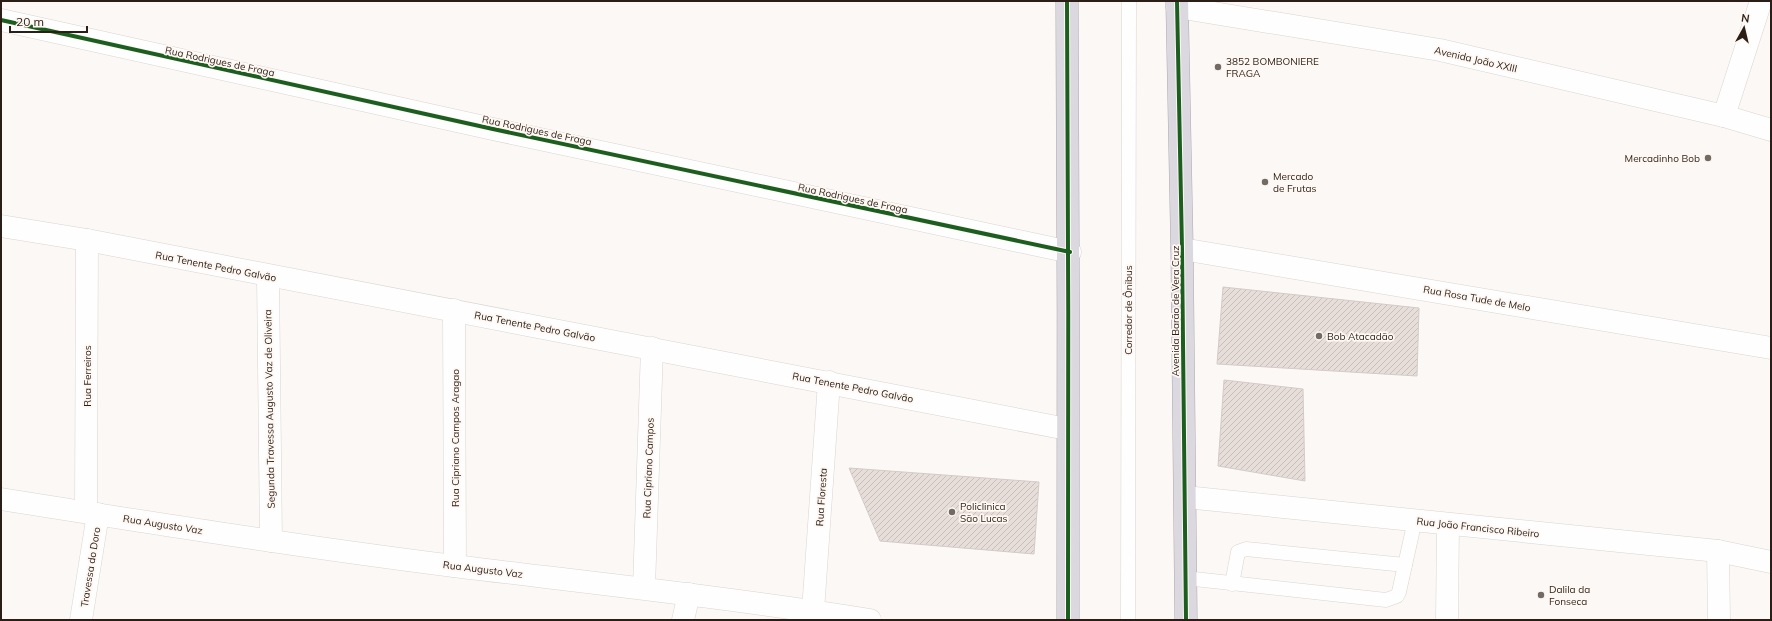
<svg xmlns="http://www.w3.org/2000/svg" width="1772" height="621" viewBox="0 0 1772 621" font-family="Mulish,sans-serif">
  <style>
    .building { fill: url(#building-hatch); stroke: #d3cbc7 }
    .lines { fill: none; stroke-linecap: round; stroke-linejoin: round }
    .lane-casing { stroke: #dcd4cf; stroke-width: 15 }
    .street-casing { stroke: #dcd4cf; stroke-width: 23 }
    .highway-casing { stroke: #aea8af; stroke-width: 23 }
    .lane { stroke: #fefefe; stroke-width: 14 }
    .street { stroke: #fefefe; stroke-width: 22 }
    .highway { stroke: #dcd8e0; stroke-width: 22 }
    .cycleway-casing { stroke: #fef7f2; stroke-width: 6 }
    .cycleway { stroke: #1b5e20; stroke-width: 4 }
    .poi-dot { fill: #736a64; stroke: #fef7f2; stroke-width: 1.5 }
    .labels { text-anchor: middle; stroke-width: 3.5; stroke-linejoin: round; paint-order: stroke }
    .street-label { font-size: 10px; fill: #2a1e16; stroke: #fef7f2 }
    .poi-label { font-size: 10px; fill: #2a1e16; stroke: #fef7f2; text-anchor: start }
  </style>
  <defs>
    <pattern id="building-hatch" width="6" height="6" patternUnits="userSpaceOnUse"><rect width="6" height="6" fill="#e7deda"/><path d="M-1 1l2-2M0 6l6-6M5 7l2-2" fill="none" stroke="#c6beba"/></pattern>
  </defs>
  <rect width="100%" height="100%" fill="#fbf8f5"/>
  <g class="building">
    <path d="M 1223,287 L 1419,308 L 1417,376 L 1217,364 Z"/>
    <path d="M 1224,380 L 1303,389 L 1305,481 L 1218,466 Z"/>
    <path d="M 849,468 L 1039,482 L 1034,554 L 880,541 Z"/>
  </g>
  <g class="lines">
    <g class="lane-casing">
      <g id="lane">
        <path d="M 1185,578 L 1386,600 L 1397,596 L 1399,592 L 1415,520"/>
        <path d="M 1232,584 L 1238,552 L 1246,549 L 1405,565"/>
        <path d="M 1128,620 L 1129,1"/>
      </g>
    </g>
    <g class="street-casing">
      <g id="street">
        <path d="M 1177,7 L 1440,50 L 1724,116 L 1771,130"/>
        <path d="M 1,20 L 493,129 L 1070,252"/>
        <path d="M 1724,116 L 1761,1"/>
        <path d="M 1,226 L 87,240 L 1067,429"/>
        <path d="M 1182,249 L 1771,348"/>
        <path d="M 268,276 L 271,541"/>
        <path d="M 454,310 L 455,566"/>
        <path d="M 1185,497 L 1718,551 L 1771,562"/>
        <path d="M 1,499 C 152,523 303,547 454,566 C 593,583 732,598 870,620"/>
        <path d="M 86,512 L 87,240"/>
        <path d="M 1718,551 L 1719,620"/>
        <path d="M 644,588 L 652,348"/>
        <path d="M 813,611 L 829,382"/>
        <path d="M 81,620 L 98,514"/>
        <path d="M 683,620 L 689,594"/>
        <path d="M 1447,620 L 1448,524"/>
      </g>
    </g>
    <g class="highway-casing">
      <g id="highway">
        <path d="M 1067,1 C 1069,207 1068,414 1068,620"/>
        <path d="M 1177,1 L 1182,249 L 1186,620"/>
      </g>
    </g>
    <use href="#lane" class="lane"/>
    <use href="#street" class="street"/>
    <use href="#highway" class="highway"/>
    <g class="cycleway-casing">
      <g id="cycleway">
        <path d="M 1067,1 C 1069,207 1068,414 1068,620"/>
        <path d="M 1177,1 L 1182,249 L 1186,620"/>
        <path d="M 1,20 L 493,129 L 1070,252"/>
      </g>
    </g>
    <use href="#cycleway" class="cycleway"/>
  </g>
  <g class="poi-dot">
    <circle cx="1218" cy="67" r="4"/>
    <circle cx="1708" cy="158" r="4"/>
    <circle cx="1265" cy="182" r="4"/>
    <circle cx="1319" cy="336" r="4"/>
    <circle cx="952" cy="512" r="4"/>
    <circle cx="1541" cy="595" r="4"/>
  </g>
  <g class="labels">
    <g class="street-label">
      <text transform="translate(1476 59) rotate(13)" y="4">Avenida João XXIII</text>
      <text transform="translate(220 61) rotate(12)" y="4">Rua Rodrigues de Fraga</text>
      <text transform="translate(537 130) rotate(12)" y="4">Rua Rodrigues de Fraga</text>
      <text transform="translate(853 198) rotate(12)" y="4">Rua Rodrigues de Fraga</text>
      <text transform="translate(216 266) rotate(11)" y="4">Rua Tenente Pedro Galvão</text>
      <text transform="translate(1477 298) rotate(10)" y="4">Rua Rosa Tude de Melo</text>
      <text transform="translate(1128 310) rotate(-90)" y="4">Corredor de Ônibus</text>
      <text transform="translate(1175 311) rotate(-90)" y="4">Avenida Barão de Vera Cruz</text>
      <text transform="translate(535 326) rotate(11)" y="4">Rua Tenente Pedro Galvão</text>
      <text transform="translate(87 376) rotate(-90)" y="4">Rua Ferreiros</text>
      <text transform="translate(853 387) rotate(11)" y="4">Rua Tenente Pedro Galvão</text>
      <text transform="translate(269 409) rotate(-91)" y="4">Segunda Travessa Augusto Vaz de Oliveira</text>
      <text transform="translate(455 438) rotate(-90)" y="4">Rua Cipriano Campos Aragao</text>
      <text transform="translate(648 468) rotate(-88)" y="4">Rua Cipriano Campos</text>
      <text transform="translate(821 497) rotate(-86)" y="4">Rua Floresta</text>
      <text transform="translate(163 524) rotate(9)" y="4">Rua Augusto Vaz</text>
      <text transform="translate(1478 527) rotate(6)" y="4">Rua João Francisco Ribeiro</text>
      <text transform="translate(90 567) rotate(-81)" y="4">Travessa do Doro</text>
      <text transform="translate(483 569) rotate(7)" y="4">Rua Augusto Vaz</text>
    </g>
    <g class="poi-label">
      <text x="1226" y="65">3852 BOMBONIERE<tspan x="1226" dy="12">FRAGA</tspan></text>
      <text x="1700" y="162" text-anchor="end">Mercadinho Bob</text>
      <text x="1273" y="180">Mercado<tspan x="1273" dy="12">de Frutas</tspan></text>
      <text x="1327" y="340">Bob Atacadão</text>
      <text x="960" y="510">Policlinica<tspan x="960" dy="12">São Lucas</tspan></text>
      <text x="1549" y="593">Dalila da<tspan x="1549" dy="12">Fonseca</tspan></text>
    </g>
  </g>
  <rect width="1772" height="621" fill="none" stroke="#2a1e16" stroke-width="4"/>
  <g transform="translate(1744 28) rotate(8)" stroke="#fef7f2" stroke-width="3" paint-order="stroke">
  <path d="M0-3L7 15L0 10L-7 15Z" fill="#2a1e16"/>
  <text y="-6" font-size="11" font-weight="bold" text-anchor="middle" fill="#2a1e16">N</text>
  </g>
  <path d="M10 26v6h77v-6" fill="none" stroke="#2a1e16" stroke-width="2"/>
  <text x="16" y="26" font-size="12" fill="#2a1e16" stroke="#fef7f2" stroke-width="3" paint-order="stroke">20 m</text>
</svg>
